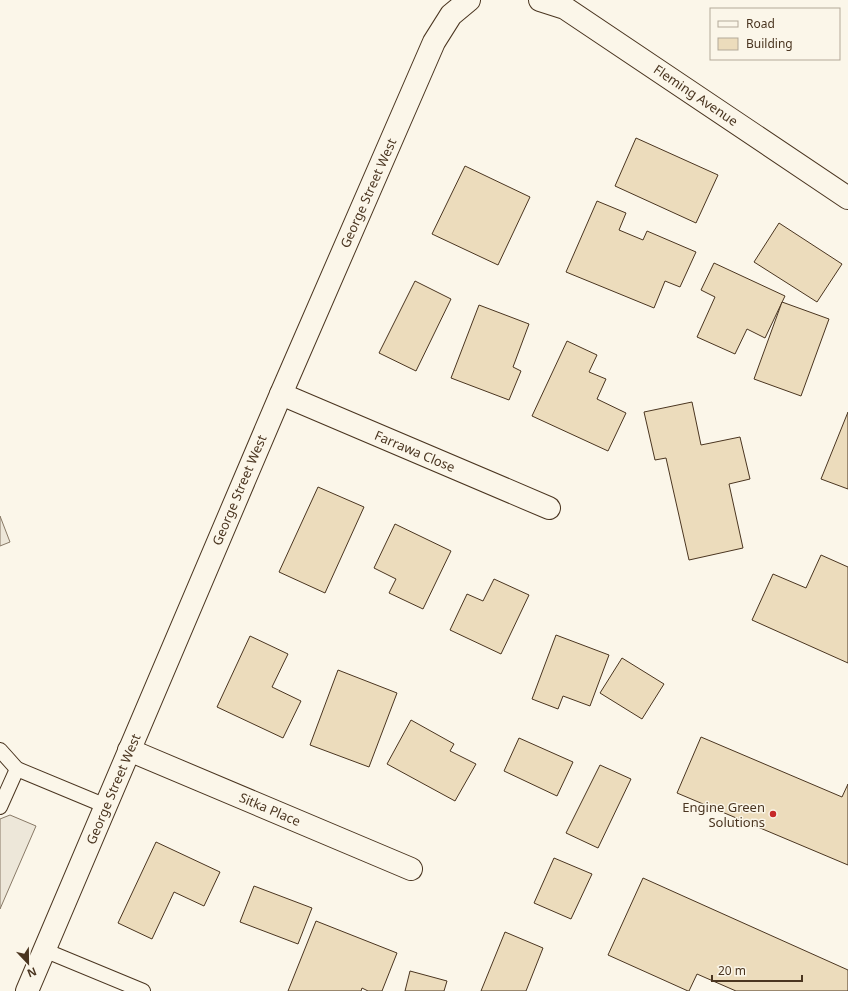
<svg xmlns="http://www.w3.org/2000/svg" width="848" height="991" viewBox="0 0 848 991" font-family="'Noto Sans',sans-serif">
  <style>
    .parking { fill: #ede7d9; stroke: #887966 }
    .building { fill: #ecdcbc; stroke: #4a3520 }
    .lines { fill: none; stroke-linecap: round; stroke-linejoin: round }
    .lane-casing { stroke: #4a3520; stroke-width: 16 }
    .street-casing { stroke: #4a3520; stroke-width: 24 }
    .secondary-casing { stroke: #4a3520; stroke-width: 24 }
    .lane { stroke: #fbf6e9; stroke-width: 14 }
    .street { stroke: #fbf6e9; stroke-width: 22 }
    .secondary { stroke: #fbf6e9; stroke-width: 22 }
    .poi-dot { fill: #c62828; stroke: #fbf6e9; stroke-width: 1.5 }
    .labels { text-anchor: middle; stroke-width: 3; stroke-linejoin: round; paint-order: stroke }
    .street-label { font-size: 13px; fill: #4a3520; stroke: #fbf6e9 }
    .poi-label { font-size: 13px; fill: #4a3520; stroke: #fbf6e9; text-anchor: end }
  </style>
  <rect width="100%" height="100%" fill="#fbf6e9"/>
  <g class="parking">
    <path d="M 0,516 L 10,542 L 0,546 Z"/>
    <path d="M 10,815 L 36,826 L 0,909 L 0,819 Z"/>
  </g>
  <g class="building">
    <path d="M 636,138 L 718,175 L 696,223 L 615,186 Z"/>
    <path d="M 465,166 L 530,197 L 498,265 L 432,234 Z"/>
    <path d="M 597,201 L 626,213 L 619,230 L 643,240 L 647,231 L 696,252 L 680,287 L 665,281 L 654,308 L 566,272 Z"/>
    <path d="M 779,223 L 842,264 L 817,302 L 754,262 Z"/>
    <path d="M 714,263 L 785,296 L 765,338 L 747,329 L 735,354 L 697,337 L 715,297 L 701,290 Z"/>
    <path d="M 415,281 L 451,299 L 416,371 L 379,353 Z"/>
    <path d="M 782,302 L 829,319 L 801,396 L 754,379 Z"/>
    <path d="M 479,305 L 529,324 L 513,367 L 521,371 L 509,400 L 451,378 Z"/>
    <path d="M 567,341 L 597,355 L 589,372 L 606,379 L 597,399 L 626,413 L 608,451 L 532,416 Z"/>
    <path d="M 692,402 L 701,445 L 740,437 L 750,479 L 729,484 L 743,548 L 689,560 L 666,458 L 655,460 L 644,412 Z"/>
    <path d="M 848,412 L 848,489 L 821,479 Z"/>
    <path d="M 318,487 L 364,507 L 325,593 L 279,572 Z"/>
    <path d="M 395,524 L 451,551 L 423,609 L 389,593 L 396,579 L 374,568 Z"/>
    <path d="M 821,555 L 848,567 L 848,663 L 752,620 L 773,574 L 806,588 Z"/>
    <path d="M 494,579 L 529,595 L 501,654 L 450,630 L 467,594 L 483,601 Z"/>
    <path d="M 556,635 L 609,655 L 590,706 L 563,696 L 558,709 L 532,699 Z"/>
    <path d="M 250,636 L 288,654 L 272,687 L 301,701 L 283,738 L 217,707 Z"/>
    <path d="M 622,658 L 664,684 L 642,719 L 600,693 Z"/>
    <path d="M 338,670 L 397,693 L 369,767 L 310,745 Z"/>
    <path d="M 411,720 L 454,744 L 450,751 L 476,764 L 455,801 L 387,764 Z"/>
    <path d="M 701,737 L 842,797 L 848,784 L 848,865 L 677,793 Z"/>
    <path d="M 519,738 L 573,762 L 557,796 L 504,771 Z"/>
    <path d="M 600,765 L 631,779 L 598,848 L 566,833 Z"/>
    <path d="M 156,842 L 220,872 L 204,906 L 174,892 L 152,939 L 118,923 Z"/>
    <path d="M 554,858 L 592,874 L 571,919 L 534,903 Z"/>
    <path d="M 643,878 L 848,970 L 848,991 L 736,991 L 697,974 L 689,991 L 688,991 L 608,955 Z"/>
    <path d="M 254,886 L 312,908 L 298,944 L 240,922 Z"/>
    <path d="M 316,921 L 397,953 L 382,991 L 368,991 L 362,988 L 361,991 L 288,991 Z"/>
    <path d="M 505,932 L 543,948 L 526,991 L 481,991 Z"/>
    <path d="M 410,971 L 447,981 L 444,991 L 405,991 Z"/>
  </g>
  <g class="lines">
    <g class="lane-casing">
      <g id="lane">
        <path d="M 0,750 L 17,769 L 106,806"/>
        <path d="M 0,807 L 17,769"/>
        <path d="M 44,950 L 143,991"/>
      </g>
    </g>
    <g class="street-casing">
      <g id="street">
        <path d="M 281,394 L 549,508"/>
        <path d="M 129,750 L 411,869"/>
      </g>
    </g>
    <g class="secondary-casing">
      <g id="secondary">
        <path d="M 540,0 L 565,8 L 848,198"/>
        <path d="M 27,991 L 281,394 L 434,42 L 451,15 L 469,0"/>
      </g>
    </g>
    <use href="#lane" class="lane"/>
    <use href="#street" class="street"/>
    <use href="#secondary" class="secondary"/>
  </g>
  <circle class="poi-dot" cx="773" cy="814" r="4"/>
  <g class="labels">
    <g class="street-label">
      <text transform="translate(696 95) rotate(34)" y="5">Fleming Avenue</text>
      <text transform="translate(368 193) rotate(-66)" y="5">George Street West</text>
      <text transform="translate(415 451) rotate(23)" y="5">Farrawa Close</text>
      <text transform="translate(239 490) rotate(-67)" y="5">George Street West</text>
      <text transform="translate(113 789) rotate(-67)" y="5">George Street West</text>
      <text transform="translate(270 809) rotate(23)" y="5">Sitka Place</text>
    </g>
    <g class="poi-label">
      <text x="765" y="812">Engine Green<tspan x="765" dy="15">Solutions</tspan></text>
    </g>
  </g>
  <rect x="710" y="8" width="130" height="52" fill="#fbf6e9" stroke="#b4a999"/>
  <rect x="718" y="21" width="20" height="6" fill="#fbf6e9" stroke="#b4a999"/>
  <text x="746" y="28" font-size="12" fill="#4a3520">Road</text>
  <rect x="718" y="38" width="20" height="12" fill="#ecdcbc" stroke="#b4a999"/>
  <text x="746" y="48" font-size="12" fill="#4a3520">Building</text>
  <g transform="translate(28 963) rotate(158)" stroke="#fbf6e9" stroke-width="3" paint-order="stroke">
  <path d="M0-3L7 15L0 10L-7 15Z" fill="#4a3520"/>
  <text y="-6" font-size="11" font-weight="bold" text-anchor="middle" fill="#4a3520">N</text>
  </g>
  <path d="M712 975v6h90v-6" fill="none" stroke="#4a3520" stroke-width="2"/>
  <text x="718" y="975" font-size="12" fill="#4a3520" stroke="#fbf6e9" stroke-width="3" paint-order="stroke">20 m</text>
</svg>
